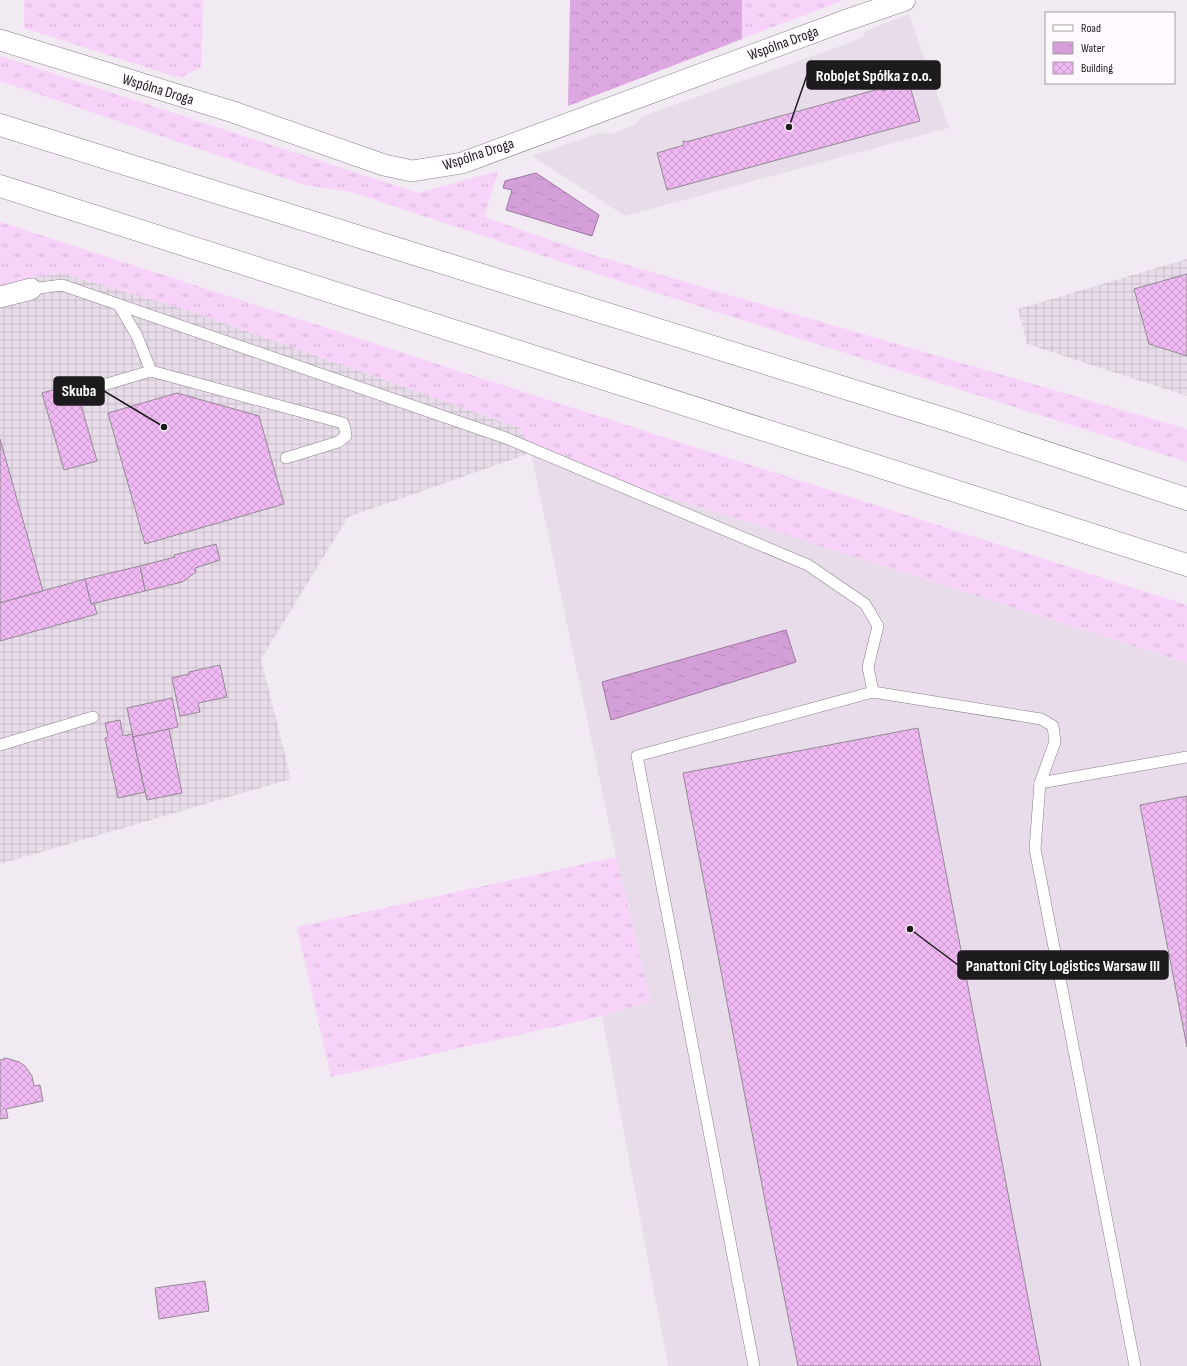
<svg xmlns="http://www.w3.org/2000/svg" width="1187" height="1366" viewBox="0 0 1187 1366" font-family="'Sofia Sans Condensed',sans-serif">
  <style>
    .built { fill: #e9dcea }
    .industrial { fill: url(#industrial-grid) }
    .grass { fill: url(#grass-tufts) }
    .forest { fill: url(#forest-crowns) }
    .water { fill: url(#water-ripples); stroke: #9d77a0 }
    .building { fill: url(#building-cross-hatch); stroke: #928a92 }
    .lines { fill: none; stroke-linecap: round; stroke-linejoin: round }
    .lane-casing { stroke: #878088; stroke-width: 12 }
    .street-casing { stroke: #878088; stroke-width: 22 }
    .highway-casing { stroke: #878088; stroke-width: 23 }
    .lane { stroke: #fff; stroke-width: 11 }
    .street { stroke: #fff; stroke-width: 21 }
    .highway { stroke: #fff; stroke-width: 22 }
    .labels { text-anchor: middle; stroke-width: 3.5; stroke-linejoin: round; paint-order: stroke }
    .street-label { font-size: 15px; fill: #1e1b1e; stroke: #fef9fe }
    .leader { fill: none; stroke: #1e1b1e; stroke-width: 1.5 }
    .callout-dot { fill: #1e1b1e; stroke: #fef9fe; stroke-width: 1.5 }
    .callout { fill: #1e1b1e; stroke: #1e1b1e; stroke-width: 1.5 }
    .callout-label { font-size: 16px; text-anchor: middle; font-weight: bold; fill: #fff }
  </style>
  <defs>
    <pattern id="industrial-grid" width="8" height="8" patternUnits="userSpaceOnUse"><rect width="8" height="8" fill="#e9dcea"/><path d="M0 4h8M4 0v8" fill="none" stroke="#c7bcc8"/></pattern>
    <pattern id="grass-tufts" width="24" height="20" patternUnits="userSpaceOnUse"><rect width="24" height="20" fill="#f7d2f9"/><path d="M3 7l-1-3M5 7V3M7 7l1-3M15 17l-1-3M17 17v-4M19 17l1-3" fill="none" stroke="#d3b4d5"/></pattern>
    <pattern id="forest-crowns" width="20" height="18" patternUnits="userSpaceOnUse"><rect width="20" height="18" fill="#dda7e1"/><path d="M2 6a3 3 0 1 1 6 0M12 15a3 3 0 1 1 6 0" fill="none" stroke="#bd8fc1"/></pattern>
    <pattern id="water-ripples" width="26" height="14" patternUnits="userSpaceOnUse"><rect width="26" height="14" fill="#d49fd8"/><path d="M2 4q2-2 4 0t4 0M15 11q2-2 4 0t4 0" fill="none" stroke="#b688b9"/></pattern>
    <pattern id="building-cross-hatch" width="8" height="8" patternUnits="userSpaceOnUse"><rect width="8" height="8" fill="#efb8f3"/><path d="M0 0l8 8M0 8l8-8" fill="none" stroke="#cc9ed0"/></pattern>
  </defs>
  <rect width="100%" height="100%" fill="#f2eaf3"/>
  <g class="built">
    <path d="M 909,14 L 949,128 L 625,216 L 532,156 L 601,132 L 611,134 L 636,124 L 640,117 L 852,42 L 863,36 L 866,31 Z"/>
    <path d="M 531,453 L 1187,663 L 1187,1366 L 668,1366 L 602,1016 L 651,1001 L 616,857 Z"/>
  </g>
  <g class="industrial">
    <path d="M 1187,259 L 1187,396 L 1027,344 L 1018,309 Z"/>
    <path d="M 61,273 L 190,311 L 520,428 L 531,453 L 348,517 L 261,659 L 291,779 L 0,864 L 0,286 L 34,277 Z"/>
  </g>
  <g class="grass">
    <path d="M 24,0 L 203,0 L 201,67 L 180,78 L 24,28 Z"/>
    <path d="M 742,0 L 844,0 L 742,39 Z"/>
    <path d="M 0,56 L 418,193 L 498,171 L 484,217 L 593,255 L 1187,429 L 1187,462 L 607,277 L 352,192 L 305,185 L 0,81 Z"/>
    <path d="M 0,222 L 561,404 L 1187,605 L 1187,663 L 531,453 L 520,428 L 190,311 L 61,273 L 34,277 L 0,286 Z"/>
    <path d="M 616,857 L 651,1001 L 602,1016 L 331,1077 L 297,927 Z"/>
  </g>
  <path class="forest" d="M 570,0 L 742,0 L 742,39 L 568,106 Z"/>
  <g class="water">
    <path d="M 536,173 L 599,215 L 592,236 L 506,210 L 512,190 L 503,188 L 505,181 Z"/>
    <path d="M 786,630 L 796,662 L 611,720 L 602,682 Z"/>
  </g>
  <g class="building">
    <path d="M 909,83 L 920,121 L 667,190 L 657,153 L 684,145 L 683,141 L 685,141 L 686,142 L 879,89 L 879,87 L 881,86 L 882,91 Z"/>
    <path d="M 1187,274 L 1187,356 L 1149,344 L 1134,289 Z"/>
    <path d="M 75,384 L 97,461 L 64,470 L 42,393 Z"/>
    <path d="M 177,393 L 259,416 L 284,504 L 145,544 L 108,413 Z"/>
    <path d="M 0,439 L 43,591 L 0,603 Z"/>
    <path d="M 216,544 L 220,560 L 195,568 L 196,572 L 182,582 L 145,591 L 140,566 L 175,557 L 174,555 Z"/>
    <path d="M 140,566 L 145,591 L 91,604 L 85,579 Z"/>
    <path d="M 85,579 L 91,604 L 94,603 L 97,614 L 0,641 L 0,603 Z"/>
    <path d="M 220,665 L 227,697 L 198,703 L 200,712 L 180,716 L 172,678 L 189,674 L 189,672 Z"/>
    <path d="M 172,698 L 178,727 L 133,737 L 127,708 Z"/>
    <path d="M 120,720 L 123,736 L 132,734 L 145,792 L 118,798 L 105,738 L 108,737 L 105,723 Z"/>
    <path d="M 918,728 L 1002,1162 L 1041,1366 L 798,1366 L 767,1211 L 683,773 Z"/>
    <path d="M 169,729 L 182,793 L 147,800 L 133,737 Z"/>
    <path d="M 1187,796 L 1187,1047 L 1140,805 Z"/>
    <path d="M 6,1058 L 19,1062 L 25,1066 L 32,1076 L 34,1086 L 40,1085 L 43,1101 L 6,1109 L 8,1118 L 0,1119 L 0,1060 Z"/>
    <path d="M 205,1281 L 209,1311 L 159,1319 L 155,1288 Z"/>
  </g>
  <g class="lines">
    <g class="lane-casing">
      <g id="lane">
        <path d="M 31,289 L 62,285 L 506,438 L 808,565 L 865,604 L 878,626 L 868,667 L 873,692 L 1041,719 L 1053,726 L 1055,742 L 1040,783 L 1187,757"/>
        <path d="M 119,305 L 137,336 L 151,371 L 343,423 L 345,429 L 346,436 L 338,442 L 286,458"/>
        <path d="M 93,388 L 151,371"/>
        <path d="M 0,745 L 93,717"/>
        <path d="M 1040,783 L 1035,849 L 1135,1366"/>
        <path d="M 754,1366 L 637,756 L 873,692"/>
      </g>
    </g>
    <g class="street-casing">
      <g id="street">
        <path d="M 0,40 L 233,112 L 384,165 L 412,171 L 462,163 L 844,21 L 905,0"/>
        <path d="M 0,297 L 31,289"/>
      </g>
    </g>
    <g class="highway-casing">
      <g id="highway">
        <path d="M 0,125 L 951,421 L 1187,499"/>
        <path d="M 0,186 L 1187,565"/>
      </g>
    </g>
    <use href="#lane" class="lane"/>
    <use href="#street" class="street"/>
    <use href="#highway" class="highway"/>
  </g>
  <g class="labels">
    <g class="street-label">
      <text transform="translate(783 43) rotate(-20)" y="5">Wspólna Droga</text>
      <text transform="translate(158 89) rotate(17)" y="5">Wspólna Droga</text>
      <text transform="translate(478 154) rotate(-18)" y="5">Wspólna Droga</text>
    </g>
  </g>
  <path class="leader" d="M789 127L807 75M164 427L104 391M910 929L958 965"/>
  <g class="callout-dot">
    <circle cx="789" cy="127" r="4"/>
    <circle cx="164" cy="427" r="4"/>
    <circle cx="910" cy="929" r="4"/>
  </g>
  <g class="callout">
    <rect x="807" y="61" width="133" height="28" rx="4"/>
    <rect x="54" y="377" width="50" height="28" rx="4"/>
    <rect x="958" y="951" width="210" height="28" rx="4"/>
  </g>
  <g class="callout-label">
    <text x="874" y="81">RoboJet Spółka z o.o.</text>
    <text x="79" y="396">Skuba</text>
    <text x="1063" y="971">Panattoni City Logistics Warsaw III</text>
  </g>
  <rect x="1045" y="12" width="130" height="72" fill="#fef9fe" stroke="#a4a0a4"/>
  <rect x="1053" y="25" width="20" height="6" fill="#ffffff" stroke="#a4a0a4"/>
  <text x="1081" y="32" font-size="12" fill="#1e1b1e">Road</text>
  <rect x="1053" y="42" width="20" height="12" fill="url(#water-ripples)" stroke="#a4a0a4"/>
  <text x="1081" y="52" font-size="12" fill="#1e1b1e">Water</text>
  <rect x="1053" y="62" width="20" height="12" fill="url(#building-cross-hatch)" stroke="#a4a0a4"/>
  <text x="1081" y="72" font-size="12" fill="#1e1b1e">Building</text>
</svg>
